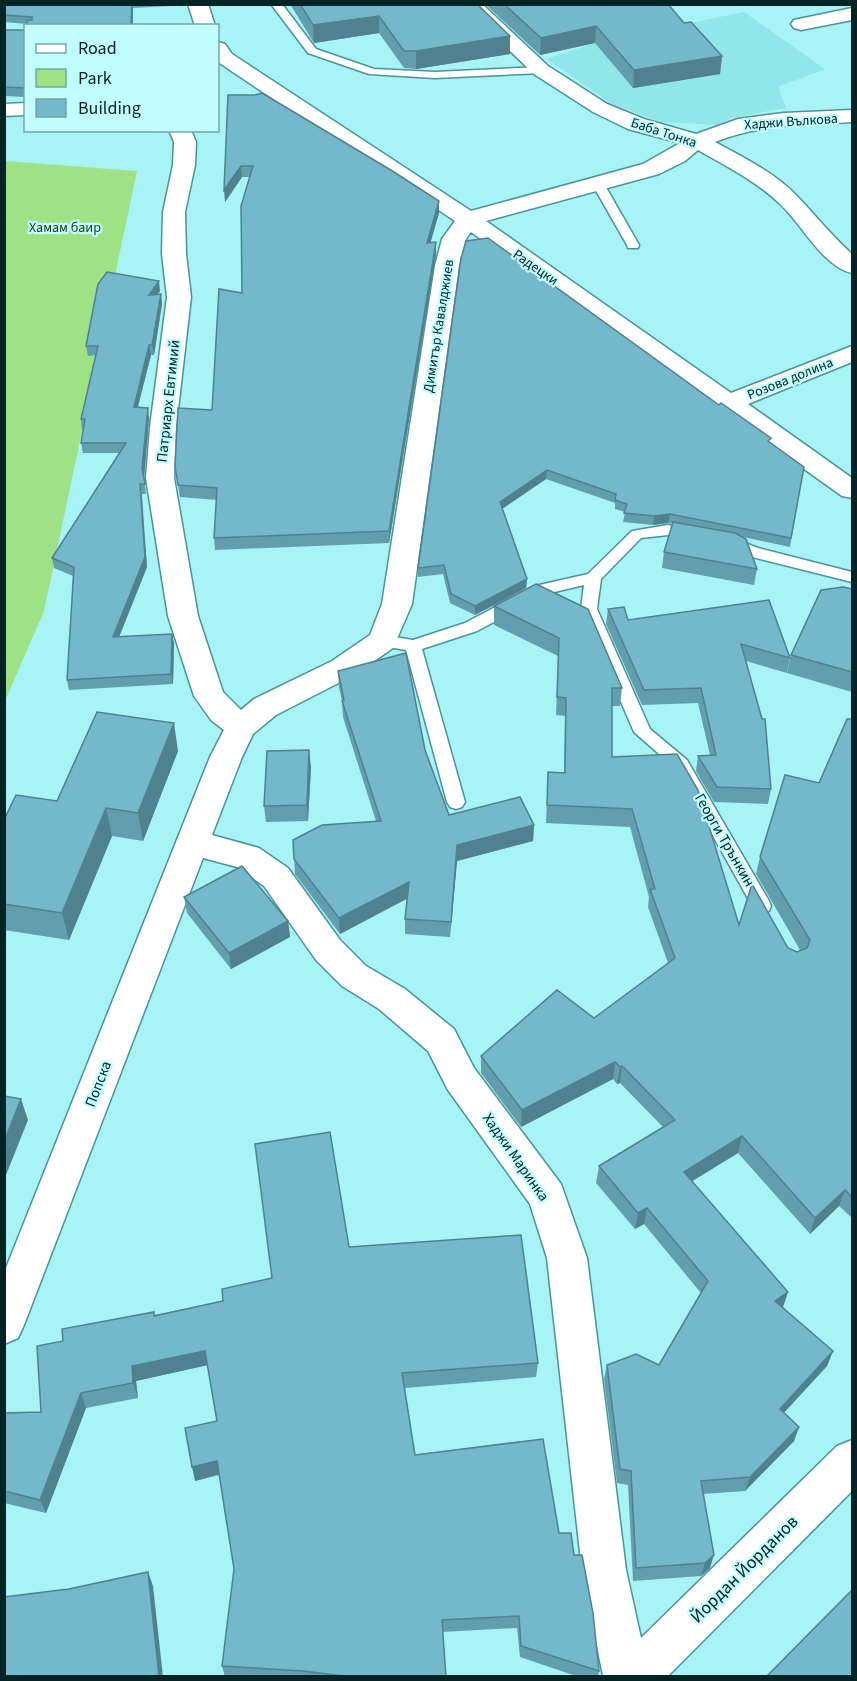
<svg xmlns="http://www.w3.org/2000/svg" width="857" height="1681" viewBox="0 0 857 1681" font-family="'Source Sans 3',sans-serif">
  <style>
    .built { fill: #91e7e8 }
    .green { fill: #9fe285 }
    .lines { fill: none; stroke-linecap: round; stroke-linejoin: round }
    .lane-casing { stroke: #499496; stroke-width: 3 }
    .street-casing { stroke: #499496; stroke-width: 3 }
    .lane { fill: #fff; fill-rule: evenodd }
    .street { fill: #fff; fill-rule: evenodd }
    .wall { fill: #639eaf }
    .shaded-wall { fill: #50818e }
    .building { fill: #73b8cb; stroke: #50818e; stroke-width: 1.5 }
    .labels { text-anchor: middle; stroke-width: 4.5; stroke-linejoin: round; paint-order: stroke }
    .far-street-label { font-size: 14px; fill: #032324; stroke: #c2feff }
    .far-park-label { font-size: 14px; fill: #1d3c0f; stroke: #c2feff }
    .street-label { font-size: 15px; fill: #032324; stroke: #c2feff }
    .near-street-label { font-size: 18px; fill: #032324; stroke: #c2feff }
  </style>
  <rect width="100%" height="100%" fill="#a7f3f5"/>
  <path class="built" d="M 744,12 L 825,69 L 778,87 L 786,108 L 731,118 L 717,125 L 661,122 L 612,104 L 547,59 L 598,42 Z"/>
  <path class="green" d="M 5,161 L 137,171 L 44,611 L 5,701 Z"/>
  <g class="lines">
    <g class="lane-casing">
      <g id="lane">
        <path d="M 271,4 L 282,4 L 316,49 L 374,69 L 435,72 L 541,67 L 547,70 L 541,73 L 435,78 L 369,74 L 308,53 Z"/>
        <path d="M 597,178 L 603,182 L 639,245 L 638,248 L 628,248 L 627,245 L 591,182 Z"/>
        <path d="M 668,525 L 698,532 L 701,535 L 693,540 L 668,535 L 641,538 L 601,579 L 597,609 L 650,729 L 687,760 L 769,901 L 771,906 L 769,911 L 762,913 L 755,911 L 675,768 L 634,732 L 581,609 L 584,585 L 546,594 L 477,631 L 422,649 L 465,802 L 462,807 L 456,809 L 450,807 L 447,802 L 406,650 L 376,645 L 374,641 L 376,637 L 382,635 L 413,640 L 465,623 L 535,586 L 588,574 L 632,531 Z"/>
        <path d="M 729,537 L 758,548 L 852,572 L 852,582 L 748,556 L 724,545 L 721,542 L 724,539 Z"/>
      </g>
    </g>
    <g class="street-casing">
      <g id="street">
        <path d="M 188,4 L 208,4 L 215,26 L 195,26 Z"/>
        <path d="M 461,4 L 482,4 L 548,66 L 607,104 L 644,119 L 696,134 L 738,119 L 784,113 L 852,110 L 852,122 C 803,125 760,124 715,142 C 743,157 775,173 797,196 C 816,216 832,236 852,254 L 852,273 C 823,267 801,223 780,204 C 756,181 726,166 698,150 L 685,161 L 659,174 L 486,221 L 731,393 L 852,346 L 852,362 L 748,404 L 852,478 L 852,498 L 842,496 L 471,232 L 466,239 L 459,266 L 412,604 L 393,648 L 354,675 L 276,715 L 253,734 L 242,757 L 212,835 L 259,848 L 288,868 L 340,940 L 366,966 L 405,989 L 454,1029 L 474,1068 L 561,1184 L 587,1258 L 626,1570 L 641,1638 L 837,1446 L 852,1440 L 852,1491 L 668,1676 L 603,1676 L 582,1570 L 547,1258 L 530,1204 L 448,1090 L 428,1051 L 379,1009 L 342,986 L 316,960 L 264,886 L 237,867 L 203,858 L 24,1325 L 18,1338 L 4,1344 L 4,1273 L 210,757 L 224,730 L 211,720 L 194,696 L 168,616 L 146,478 L 150,427 L 167,297 L 162,254 L 163,212 L 173,165 L 174,142 L 169,130 L 191,130 L 196,142 L 195,165 L 185,212 L 186,254 L 191,297 L 176,427 L 174,478 L 198,616 L 223,692 L 241,710 L 254,699 L 332,661 L 370,635 L 382,604 L 435,266 L 442,239 L 455,221 L 218,62 L 218,42 L 225,44 L 232,54 L 471,211 L 643,164 L 680,143 L 628,129 L 593,112 L 534,74 Z"/>
        <path d="M 852,8 L 852,20 L 801,30 L 794,28 L 791,24 L 794,20 Z"/>
        <path d="M 26,103 L 26,115 L 4,116 L 4,104 Z"/>
      </g>
    </g>
    <use href="#lane" class="lane"/>
    <use href="#street" class="street"/>
  </g>
  <g class="wall">
    <path d="M 4,4 L 169,4 L 169,6 L 133,8 L 27,24 L 4,22 Z"/>
    <path d="M 290,4 L 477,4 L 510,36 L 510,54 L 416,69 L 404,68 L 379,33 L 314,43 Z"/>
    <path d="M 485,4 L 668,4 L 684,23 L 722,56 L 720,74 L 633,88 L 595,43 L 540,55 Z"/>
    <path d="M 4,30 L 26,30 L 26,97 L 4,96 Z"/>
    <path d="M 228,95 L 439,201 L 439,213 L 430,243 L 436,242 L 436,254 L 389,543 L 215,550 L 214,538 L 217,500 L 180,497 L 175,466 L 212,410 L 242,293 L 249,177 L 242,177 L 225,202 Z"/>
    <path d="M 461,258 L 770,443 L 804,467 L 790,547 L 743,537 L 757,569 L 754,585 L 662,568 L 664,552 L 673,524 L 668,523 L 653,525 L 623,522 L 625,512 L 615,509 L 615,503 L 546,479 L 502,509 L 527,579 L 526,588 L 475,615 L 450,603 L 443,574 L 418,577 L 418,568 Z"/>
    <path d="M 160,291 L 157,295 L 161,294 L 162,304 L 154,355 L 151,355 L 138,407 L 149,418 L 144,478 L 146,494 L 142,494 L 147,567 L 119,637 L 172,634 L 174,644 L 173,684 L 69,690 L 67,680 L 73,576 L 54,568 L 52,558 L 119,453 L 83,453 L 81,443 L 83,429 L 82,429 L 81,419 L 96,355 L 88,356 L 86,346 Z"/>
    <path d="M 536,584 L 622,688 L 620,706 L 612,706 L 612,757 L 739,925 L 797,952 L 800,950 L 756,874 L 760,857 L 819,783 L 852,719 L 852,1218 L 839,1206 L 810,1234 L 738,1153 L 692,1181 L 788,1292 L 782,1308 L 833,1351 L 827,1366 L 784,1413 L 799,1427 L 794,1441 L 745,1491 L 703,1494 L 710,1568 L 701,1576 L 633,1581 L 628,1485 L 617,1483 L 604,1379 L 607,1365 L 659,1365 L 701,1293 L 644,1224 L 635,1229 L 596,1183 L 599,1166 L 663,1127 L 620,1083 L 617,1084 L 613,1079 L 521,1127 L 481,1073 L 481,1056 L 594,1018 L 668,963 L 648,907 L 649,897 L 630,827 L 546,823 L 548,772 L 564,773 L 565,716 L 556,715 L 558,656 L 494,625 L 494,606 Z"/>
    <path d="M 852,589 L 852,692 L 787,673 L 791,655 Z"/>
    <path d="M 769,600 L 790,658 L 787,673 L 746,661 L 771,789 L 768,804 L 714,802 L 696,771 L 698,756 L 710,755 L 698,703 L 642,705 L 606,624 L 608,609 L 628,620 Z"/>
    <path d="M 338,671 L 425,750 L 449,815 L 534,825 L 533,841 L 457,861 L 450,937 L 405,934 L 405,919 L 407,899 L 340,934 L 295,874 L 293,840 L 376,821 L 343,717 L 342,701 L 339,687 Z"/>
    <path d="M 178,751 L 143,841 L 112,836 L 69,940 L 4,930 L 4,820 L 57,801 Z"/>
    <path d="M 311,767 L 308,821 L 266,822 L 264,806 Z"/>
    <path d="M 184,897 L 288,921 L 290,937 L 231,969 L 187,913 Z"/>
    <path d="M 349,1247 L 538,1363 L 536,1377 L 405,1388 L 415,1455 L 559,1533 L 574,1555 L 599,1671 L 598,1677 L 579,1677 L 520,1657 L 517,1628 L 442,1632 L 446,1677 L 225,1677 L 222,1666 L 234,1569 L 219,1475 L 195,1481 L 217,1421 L 207,1365 L 136,1381 L 138,1398 L 86,1408 L 46,1513 L 4,1503 L 4,1413 L 41,1412 L 63,1341 L 155,1315 L 223,1301 L 272,1278 Z"/>
  </g>
  <g class="shaded-wall">
    <path d="M 132,4 L 133,8 L 133,26 L 131,26 Z"/>
    <path d="M 379,16 L 379,33 L 314,43 L 313,25 Z"/>
    <path d="M 596,26 L 595,43 L 540,55 L 541,38 Z"/>
    <path d="M 510,36 L 510,54 L 416,69 L 416,51 Z"/>
    <path d="M 722,56 L 720,74 L 633,88 L 634,70 Z"/>
    <path d="M 241,166 L 242,177 L 225,202 L 224,190 Z"/>
    <path d="M 439,201 L 439,213 L 427,255 L 427,243 Z"/>
    <path d="M 436,242 L 436,254 L 389,543 L 389,531 Z"/>
    <path d="M 159,281 L 160,291 L 150,305 L 149,295 Z"/>
    <path d="M 161,294 L 162,304 L 154,355 L 152,345 Z"/>
    <path d="M 149,345 L 151,355 L 135,417 L 134,407 Z"/>
    <path d="M 148,408 L 149,418 L 144,478 L 142,468 Z"/>
    <path d="M 547,470 L 546,479 L 499,511 L 500,502 Z"/>
    <path d="M 140,484 L 147,567 L 115,647 L 113,637 Z"/>
    <path d="M 670,514 L 668,523 L 653,525 L 654,516 Z"/>
    <path d="M 527,579 L 526,588 L 475,615 L 475,606 Z"/>
    <path d="M 172,634 L 174,644 L 173,684 L 171,674 Z"/>
    <path d="M 174,723 L 178,751 L 143,841 L 138,813 Z"/>
    <path d="M 309,750 L 311,767 L 308,821 L 307,805 Z"/>
    <path d="M 106,808 L 112,836 L 69,940 L 62,913 Z"/>
    <path d="M 534,825 L 533,841 L 457,861 L 450,937 L 451,922 L 457,845 Z"/>
    <path d="M 409,882 L 409,897 L 340,934 L 339,918 Z"/>
    <path d="M 288,921 L 290,937 L 231,969 L 229,953 Z"/>
    <path d="M 615,1062 L 613,1079 L 521,1127 L 522,1110 Z"/>
    <path d="M 622,1066 L 620,1083 L 617,1084 L 620,1067 Z"/>
    <path d="M 21,1099 L 28,1120 L 4,1180 L 4,1142 Z"/>
    <path d="M 742,1136 L 738,1153 L 681,1188 L 684,1172 Z"/>
    <path d="M 845,1190 L 839,1206 L 810,1234 L 815,1218 Z"/>
    <path d="M 647,1208 L 644,1224 L 635,1229 L 638,1213 Z"/>
    <path d="M 788,1292 L 783,1307 L 770,1317 L 775,1301 Z"/>
    <path d="M 205,1351 L 208,1365 L 136,1381 L 138,1398 L 133,1383 L 132,1366 Z"/>
    <path d="M 833,1351 L 827,1366 L 774,1423 L 780,1409 Z"/>
    <path d="M 81,1393 L 86,1408 L 46,1513 L 40,1500 Z"/>
    <path d="M 799,1427 L 794,1441 L 745,1491 L 750,1477 Z"/>
    <path d="M 217,1461 L 220,1474 L 195,1481 L 192,1467 Z"/>
    <path d="M 714,1555 L 710,1568 L 701,1576 L 705,1563 Z"/>
    <path d="M 148,1572 L 153,1586 L 163,1677 L 159,1677 Z"/>
  </g>
  <g class="building">
    <path d="M 4,4 L 132,4 L 131,26 L 27,26 L 27,20 L 32,20 L 32,17 L 4,15 Z"/>
    <path d="M 300,4 L 477,4 L 510,36 L 416,51 L 404,51 L 379,16 L 313,25 Z"/>
    <path d="M 504,4 L 668,4 L 684,23 L 691,22 L 722,56 L 634,70 L 596,26 L 541,38 Z"/>
    <path d="M 4,30 L 26,30 L 26,88 L 4,87 Z"/>
    <path d="M 262,93 L 394,172 L 439,201 L 427,243 L 436,242 L 389,531 L 214,538 L 217,488 L 178,485 L 175,466 L 178,408 L 212,410 L 219,289 L 242,293 L 241,206 L 253,166 L 241,166 L 224,190 L 228,95 L 255,95 Z"/>
    <path d="M 488,238 L 719,405 L 721,403 L 771,438 L 768,441 L 804,467 L 791,538 L 670,514 L 654,516 L 624,513 L 627,504 L 615,500 L 616,494 L 547,470 L 500,502 L 527,579 L 475,606 L 451,594 L 444,565 L 418,568 L 461,258 L 466,241 Z"/>
    <path d="M 107,272 L 159,281 L 149,295 L 161,294 L 152,345 L 149,345 L 134,407 L 148,408 L 142,468 L 145,484 L 140,484 L 145,557 L 113,637 L 172,634 L 171,674 L 67,680 L 74,567 L 52,558 L 126,443 L 81,443 L 85,419 L 81,419 L 98,346 L 86,346 L 98,284 Z"/>
    <path d="M 673,522 L 735,533 L 746,539 L 757,569 L 664,552 Z"/>
    <path d="M 536,584 L 588,609 L 622,688 L 612,688 L 612,757 L 677,754 L 698,790 L 739,925 L 752,884 L 788,948 L 797,952 L 807,948 L 810,940 L 760,857 L 785,775 L 819,783 L 847,719 L 852,719 L 852,1197 L 845,1190 L 815,1218 L 742,1136 L 684,1172 L 788,1292 L 775,1301 L 833,1351 L 780,1409 L 799,1427 L 750,1477 L 701,1481 L 714,1555 L 705,1563 L 636,1568 L 631,1471 L 620,1469 L 607,1365 L 636,1354 L 659,1365 L 708,1281 L 647,1208 L 638,1213 L 599,1166 L 675,1120 L 622,1066 L 620,1067 L 615,1062 L 522,1110 L 481,1056 L 557,990 L 594,1018 L 675,958 L 650,889 L 655,889 L 632,809 L 547,805 L 548,772 L 565,773 L 566,698 L 557,697 L 559,638 L 494,606 Z"/>
    <path d="M 843,587 L 852,589 L 852,672 L 791,655 L 821,590 Z"/>
    <path d="M 769,600 L 790,658 L 741,644 L 762,719 L 765,719 L 771,789 L 717,787 L 698,756 L 716,755 L 701,688 L 644,690 L 608,609 L 624,607 L 628,620 Z"/>
    <path d="M 406,653 L 425,750 L 449,815 L 520,797 L 534,825 L 457,845 L 451,922 L 405,919 L 409,882 L 339,918 L 294,859 L 293,840 L 322,825 L 381,821 L 342,701 L 344,700 L 338,671 Z"/>
    <path d="M 97,712 L 174,723 L 138,813 L 106,808 L 62,913 L 4,904 L 4,820 L 16,795 L 57,801 Z"/>
    <path d="M 309,750 L 307,805 L 264,806 L 267,751 Z"/>
    <path d="M 242,866 L 288,921 L 229,953 L 184,897 Z"/>
    <path d="M 4,1096 L 21,1099 L 4,1142 Z"/>
    <path d="M 330,1132 L 349,1247 L 521,1235 L 538,1363 L 402,1373 L 415,1455 L 543,1439 L 559,1533 L 571,1533 L 574,1555 L 582,1555 L 593,1613 L 599,1671 L 521,1646 L 519,1616 L 442,1620 L 446,1677 L 352,1677 L 303,1671 L 222,1666 L 234,1569 L 217,1461 L 192,1467 L 185,1428 L 217,1421 L 205,1351 L 132,1366 L 133,1383 L 81,1393 L 40,1500 L 4,1491 L 4,1413 L 41,1412 L 37,1346 L 63,1341 L 62,1329 L 154,1312 L 154,1316 L 223,1301 L 222,1289 L 272,1278 L 255,1144 Z"/>
    <path d="M 148,1572 L 159,1677 L 4,1677 L 4,1597 L 69,1589 Z"/>
    <path d="M 852,1590 L 852,1677 L 766,1677 Z"/>
  </g>
  <g class="labels">
    <g class="far-street-label">
      <text transform="translate(791 121) rotate(-4)" y="5">Хаджи Вълкова</text>
      <text transform="translate(664 132) rotate(18)" y="5">Баба Тонка</text>
      <text transform="translate(536 267) rotate(35)" y="5">Радецки</text>
      <text transform="translate(438 326) rotate(-81)" y="5">Димитър Кавалджиев</text>
      <text transform="translate(790 378) rotate(-22)" y="5">Розова долина</text>
    </g>
    <g class="far-park-label">
      <text x="65" y="232">Хамам баир</text>
    </g>
    <g class="street-label">
      <text transform="translate(168 401) rotate(-84)" y="5">Патриарх Евтимий</text>
      <text transform="translate(725 840) rotate(60)" y="5">Георги Трънкин</text>
      <text transform="translate(98 1084) rotate(-69)" y="5">Попска</text>
      <text transform="translate(516 1157) rotate(55)" y="5">Хаджи Маринка</text>
    </g>
    <g class="near-street-label">
      <text transform="translate(744 1569) rotate(-45)" y="6">Йордан Йорданов</text>
    </g>
  </g>
  <rect width="857" height="1681" fill="none" stroke="#032324" stroke-width="12"/>
  <rect x="24" y="24" width="195" height="108" fill="#c2feff" stroke="#76a6a7" stroke-width="1.5"/>
  <rect x="36" y="44" width="30" height="9" fill="#ffffff" stroke="#76a6a7" stroke-width="1.5"/>
  <text x="78" y="54" font-size="18" fill="#032324">Road</text>
  <rect x="36" y="69" width="30" height="18" fill="#9fe285" stroke="#76a6a7" stroke-width="1.5"/>
  <text x="78" y="84" font-size="18" fill="#032324">Park</text>
  <rect x="36" y="99" width="30" height="18" fill="#73b8cb" stroke="#76a6a7" stroke-width="1.5"/>
  <text x="78" y="114" font-size="18" fill="#032324">Building</text>
</svg>
